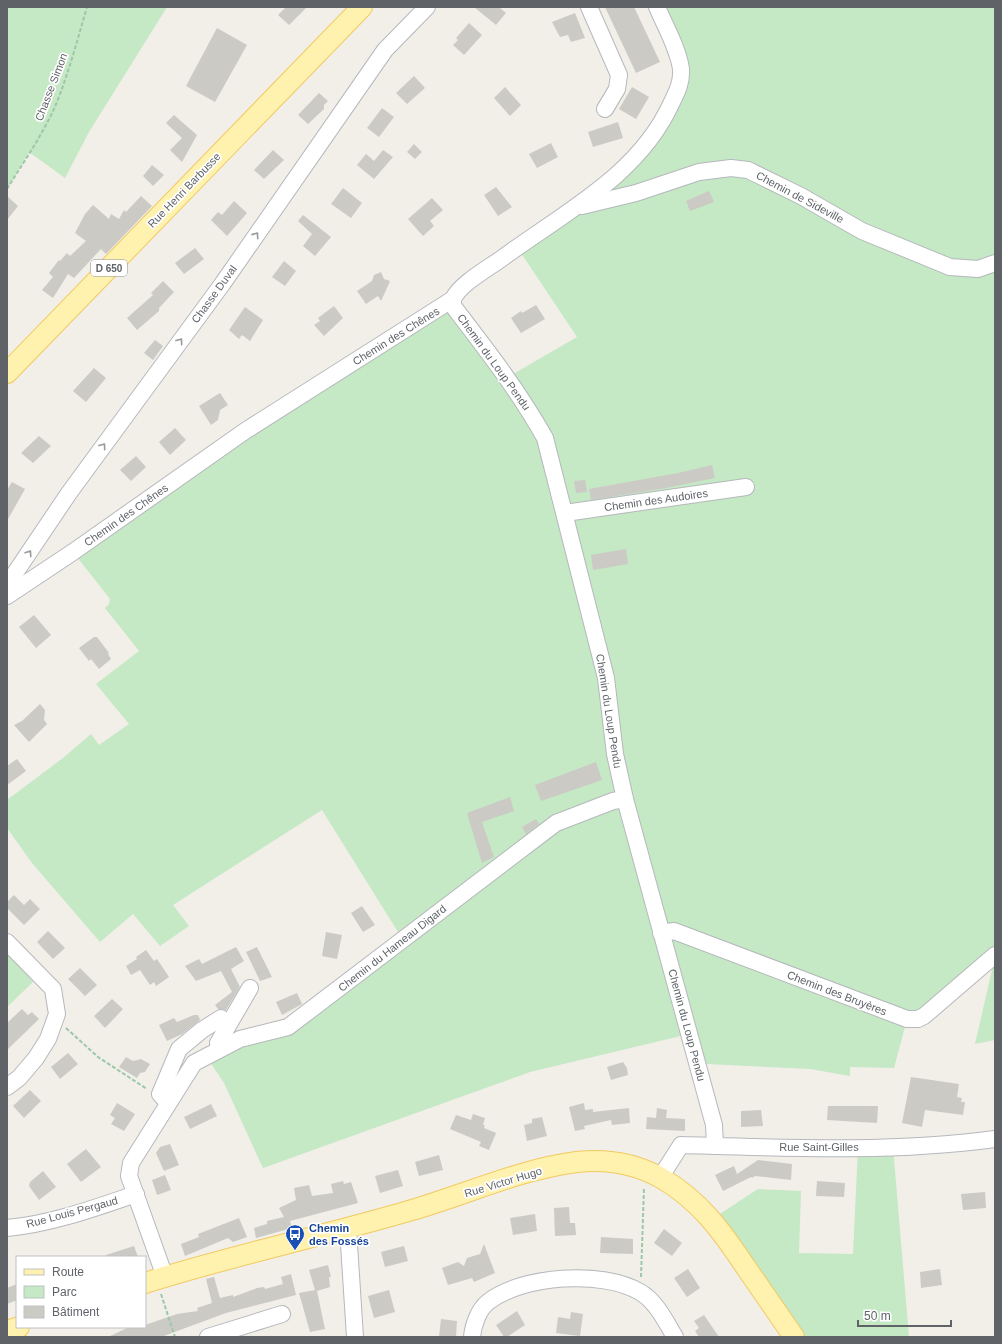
<svg xmlns="http://www.w3.org/2000/svg" width="1002" height="1344" viewBox="0 0 1002 1344" font-family="Helvetica,sans-serif">
  <style>
    .green { fill: #c5e8c5 }
    .building { fill: #cccac5 }
    .lines { fill: none; stroke-linecap: round; stroke-linejoin: round }
    .minor-casing { stroke: #b5b8bc; stroke-width: 18 }
    .major-casing { stroke: #f2c960; stroke-width: 22 }
    .path { stroke: #9cc7a9; stroke-width: 2; stroke-dasharray: 4 2; stroke-linecap: butt }
    .minor { stroke: #fff; stroke-width: 16 }
    .major { stroke: #fff2af; stroke-width: 20 }
    .oneway { stroke: #979a9d }
    .labels { text-anchor: middle; stroke-width: 3.5; stroke-linejoin: round; paint-order: stroke }
    .shield { fill: #fff; stroke: #8f9295; stroke-width: 1 }
    .shield-label { font-size: 10px; font-weight: bold; fill: #5f6368 }
    .street-label { font-size: 11px; fill: #5f6368; stroke: #fff }
    .transit-label { font-size: 11px; font-weight: bold; fill: #164399; stroke: #fff; text-anchor: start }
  </style>
  <rect width="100%" height="100%" fill="#f1efe8"/>
  <g class="green">
    <path d="M 7,7 L 167,7 L 89,132 L 65,178 L 29,152 L 7,189 Z"/>
    <path d="M 657,7 L 995,7 L 995,955 L 907,1019 L 894,1068 L 850,1067 L 850,1076 L 810,1069 L 707,1064 L 698,1066 L 689,1034 L 530,1072 L 263,1168 L 224,1083 L 206,1056 L 288,1027 L 401,941 L 398,932 L 322,810 L 173,905 L 189,926 L 160,946 L 133,914 L 100,942 L 32,863 L 7,828 L 7,800 L 63,758 L 91,734 L 99,745 L 129,724 L 96,684 L 139,651 L 105,608 L 109,604 L 110,599 L 73,552 L 453,299 L 508,377 L 577,337 L 517,247 L 628,165 L 680,85 Z"/>
    <path d="M 9,954 L 33,982 L 7,1007 L 7,957 Z"/>
    <path d="M 995,957 L 995,1040 L 975,1044 Z"/>
    <path d="M 893,1147 L 909,1337 L 794,1337 L 712,1219 L 758,1189 L 801,1191 L 799,1253 L 853,1254 L 858,1148 Z"/>
  </g>
  <g class="building">
    <path d="M 286,7 L 307,7 L 289,25 L 278,15 Z"/>
    <path d="M 474,7 L 499,7 L 506,13 L 496,25 Z"/>
    <path d="M 605,7 L 634,7 L 660,62 L 636,73 Z"/>
    <path d="M 575,13 L 585,38 L 571,42 L 568,35 L 560,37 L 552,22 Z"/>
    <path d="M 469,23 L 482,35 L 464,55 L 453,45 L 458,40 L 456,38 Z"/>
    <path d="M 217,28 L 247,45 L 215,102 L 186,86 Z"/>
    <path d="M 414,76 L 425,88 L 407,104 L 396,93 Z"/>
    <path d="M 505,87 L 521,105 L 510,116 L 494,98 Z"/>
    <path d="M 632,87 L 649,97 L 636,119 L 619,109 Z"/>
    <path d="M 319,93 L 328,101 L 324,105 L 324,109 L 308,124 L 298,115 Z"/>
    <path d="M 382,108 L 394,117 L 379,137 L 367,128 Z"/>
    <path d="M 174,115 L 197,135 L 182,162 L 170,150 L 182,138 L 166,123 Z"/>
    <path d="M 618,122 L 623,138 L 593,147 L 588,132 Z"/>
    <path d="M 551,143 L 558,157 L 537,168 L 529,154 Z"/>
    <path d="M 414,144 L 422,152 L 415,159 L 407,152 Z"/>
    <path d="M 273,150 L 284,160 L 264,179 L 254,170 Z"/>
    <path d="M 383,150 L 393,157 L 374,179 L 357,165 L 366,154 L 374,161 Z"/>
    <path d="M 152,165 L 164,175 L 153,186 L 143,176 Z"/>
    <path d="M 496,187 L 512,207 L 498,216 L 484,195 Z"/>
    <path d="M 343,188 L 362,203 L 351,218 L 331,204 Z"/>
    <path d="M 709,191 L 714,202 L 690,211 L 686,201 Z"/>
    <path d="M 7,196 L 18,206 L 7,220 Z"/>
    <path d="M 141,196 L 152,206 L 106,254 L 101,249 L 74,278 L 68,274 L 53,298 L 42,290 L 53,277 L 49,273 L 59,260 L 60,261 L 67,253 L 70,256 L 86,241 L 75,233 L 85,214 L 93,205 L 109,219 L 111,214 L 119,219 L 124,210 L 126,212 Z"/>
    <path d="M 432,198 L 443,210 L 430,221 L 434,226 L 423,236 L 408,219 Z"/>
    <path d="M 234,201 L 247,213 L 227,236 L 211,220 L 218,212 L 222,215 Z"/>
    <path d="M 303,215 L 331,237 L 315,256 L 303,246 L 312,234 L 298,221 Z"/>
    <path d="M 195,248 L 204,259 L 184,274 L 175,263 Z"/>
    <path d="M 284,261 L 296,271 L 285,286 L 272,277 Z"/>
    <path d="M 381,272 L 384,279 L 390,281 L 387,288 L 381,301 L 378,296 L 366,304 L 357,291 L 372,281 L 374,275 Z"/>
    <path d="M 163,281 L 174,292 L 159,308 L 159,311 L 137,330 L 127,318 L 153,295 L 151,293 Z"/>
    <path d="M 536,305 L 545,319 L 521,333 L 511,318 L 521,311 L 522,313 Z"/>
    <path d="M 334,306 L 343,318 L 324,336 L 314,325 L 320,321 L 318,318 Z"/>
    <path d="M 245,307 L 263,320 L 250,341 L 242,335 L 239,339 L 229,330 Z"/>
    <path d="M 155,340 L 163,346 L 153,360 L 144,353 Z"/>
    <path d="M 94,368 L 106,378 L 86,402 L 73,391 Z"/>
    <path d="M 220,393 L 228,405 L 220,410 L 218,420 L 211,425 L 199,406 Z"/>
    <path d="M 175,428 L 186,440 L 170,455 L 159,442 Z"/>
    <path d="M 39,436 L 51,446 L 33,463 L 21,453 Z"/>
    <path d="M 136,456 L 146,467 L 131,481 L 120,470 Z"/>
    <path d="M 712,465 L 715,478 L 666,488 L 591,500 L 589,489 L 678,473 Z"/>
    <path d="M 585,480 L 587,492 L 576,493 L 574,481 Z"/>
    <path d="M 12,482 L 25,489 L 7,521 L 7,490 Z"/>
    <path d="M 626,549 L 628,564 L 593,570 L 591,555 Z"/>
    <path d="M 34,615 L 51,635 L 36,648 L 19,627 Z"/>
    <path d="M 94,637 L 97,637 L 109,653 L 108,654 L 111,659 L 99,669 L 91,659 L 89,661 L 79,648 Z"/>
    <path d="M 40,704 L 45,710 L 44,720 L 47,724 L 29,742 L 14,725 L 22,721 Z"/>
    <path d="M 17,759 L 26,771 L 7,785 L 7,766 Z"/>
    <path d="M 596,762 L 602,780 L 541,801 L 535,785 Z"/>
    <path d="M 510,797 L 514,811 L 482,822 L 494,857 L 482,863 L 467,813 Z"/>
    <path d="M 536,819 L 539,824 L 526,834 L 522,827 Z"/>
    <path d="M 14,895 L 24,905 L 30,899 L 40,909 L 24,925 L 7,908 L 7,902 Z"/>
    <path d="M 362,906 L 375,925 L 363,932 L 351,913 Z"/>
    <path d="M 48,931 L 65,948 L 53,959 L 37,942 Z"/>
    <path d="M 326,932 L 342,935 L 337,959 L 322,956 Z"/>
    <path d="M 236,947 L 244,961 L 231,969 L 240,987 L 226,1010 L 218,1009 L 215,1005 L 232,992 L 221,971 L 196,981 L 185,966 L 199,959 L 202,964 Z"/>
    <path d="M 257,947 L 272,977 L 260,981 L 246,952 Z"/>
    <path d="M 146,950 L 154,961 L 157,959 L 169,977 L 156,986 L 154,982 L 150,985 L 140,970 L 131,975 L 126,966 L 137,959 L 136,957 Z"/>
    <path d="M 80,968 L 97,985 L 85,996 L 68,979 Z"/>
    <path d="M 297,993 L 302,1004 L 282,1015 L 276,1002 Z"/>
    <path d="M 112,999 L 123,1009 L 105,1028 L 94,1016 Z"/>
    <path d="M 22,1009 L 28,1015 L 32,1012 L 39,1019 L 7,1050 L 7,1023 Z"/>
    <path d="M 194,1015 L 198,1015 L 200,1020 L 182,1034 L 167,1041 L 159,1025 L 174,1018 L 177,1022 Z"/>
    <path d="M 68,1053 L 78,1064 L 60,1079 L 51,1067 Z"/>
    <path d="M 126,1057 L 133,1061 L 141,1059 L 150,1064 L 145,1072 L 140,1073 L 137,1078 L 119,1067 Z"/>
    <path d="M 623,1062 L 627,1068 L 628,1075 L 611,1080 L 607,1067 Z"/>
    <path d="M 911,1077 L 959,1084 L 957,1097 L 962,1098 L 961,1102 L 965,1102 L 963,1115 L 925,1110 L 922,1127 L 902,1123 Z"/>
    <path d="M 30,1090 L 41,1101 L 24,1118 L 13,1106 Z"/>
    <path d="M 117,1103 L 135,1114 L 124,1131 L 111,1124 L 115,1118 L 110,1115 Z"/>
    <path d="M 584,1103 L 585,1110 L 593,1109 L 593,1112 L 629,1108 L 630,1123 L 612,1125 L 611,1120 L 584,1126 L 585,1129 L 575,1131 L 569,1107 Z"/>
    <path d="M 211,1104 L 217,1116 L 190,1129 L 184,1117 Z"/>
    <path d="M 828,1106 L 878,1106 L 877,1123 L 827,1120 Z"/>
    <path d="M 657,1108 L 667,1110 L 666,1118 L 685,1119 L 685,1131 L 646,1129 L 647,1117 L 656,1118 Z"/>
    <path d="M 761,1110 L 763,1126 L 741,1127 L 741,1111 Z"/>
    <path d="M 473,1114 L 485,1118 L 483,1125 L 485,1125 L 484,1128 L 496,1133 L 489,1150 L 479,1146 L 481,1142 L 450,1129 L 456,1115 L 471,1120 Z"/>
    <path d="M 542,1117 L 547,1136 L 527,1141 L 524,1125 L 532,1123 L 532,1119 Z"/>
    <path d="M 170,1144 L 179,1165 L 164,1171 L 156,1153 L 160,1147 Z"/>
    <path d="M 86,1149 L 101,1167 L 81,1182 L 67,1164 Z"/>
    <path d="M 439,1155 L 443,1170 L 419,1176 L 415,1162 Z"/>
    <path d="M 758,1160 L 792,1164 L 791,1180 L 755,1176 L 752,1178 L 751,1177 L 723,1191 L 715,1175 L 734,1166 L 737,1174 Z"/>
    <path d="M 398,1170 L 403,1186 L 380,1193 L 375,1176 Z"/>
    <path d="M 43,1171 L 56,1187 L 39,1200 L 29,1186 L 30,1182 Z"/>
    <path d="M 165,1175 L 171,1190 L 157,1195 L 152,1180 Z"/>
    <path d="M 343,1181 L 344,1184 L 351,1182 L 358,1203 L 290,1221 L 292,1228 L 256,1238 L 254,1228 L 267,1224 L 267,1221 L 284,1217 L 279,1208 L 296,1200 L 294,1188 L 309,1185 L 312,1196 L 333,1193 L 331,1184 Z"/>
    <path d="M 817,1181 L 845,1183 L 844,1197 L 816,1196 Z"/>
    <path d="M 985,1192 L 986,1208 L 963,1210 L 961,1194 Z"/>
    <path d="M 569,1207 L 570,1223 L 575,1223 L 576,1235 L 555,1236 L 554,1208 Z"/>
    <path d="M 535,1214 L 537,1231 L 513,1235 L 510,1218 Z"/>
    <path d="M 239,1218 L 247,1237 L 233,1242 L 228,1238 L 185,1256 L 181,1244 L 199,1237 L 198,1234 Z"/>
    <path d="M 664,1229 L 682,1243 L 672,1256 L 654,1243 Z"/>
    <path d="M 601,1237 L 633,1239 L 633,1254 L 600,1253 Z"/>
    <path d="M 484,1244 L 495,1273 L 474,1282 L 472,1278 L 448,1285 L 442,1268 L 458,1262 L 464,1266 L 467,1258 L 480,1254 Z"/>
    <path d="M 134,1246 L 138,1257 L 106,1257 L 106,1255 Z"/>
    <path d="M 404,1246 L 408,1261 L 385,1267 L 381,1252 Z"/>
    <path d="M 328,1265 L 331,1277 L 329,1277 L 330,1287 L 317,1291 L 325,1329 L 310,1332 L 299,1293 L 315,1290 L 309,1270 Z"/>
    <path d="M 688,1269 L 700,1288 L 687,1297 L 674,1278 Z"/>
    <path d="M 940,1269 L 942,1285 L 921,1288 L 920,1272 Z"/>
    <path d="M 291,1274 L 296,1295 L 226,1313 L 161,1337 L 108,1337 L 129,1327 L 145,1327 L 145,1325 L 177,1314 L 198,1311 L 197,1308 L 212,1303 L 206,1279 L 214,1277 L 220,1298 L 233,1295 L 233,1297 L 257,1288 L 264,1287 L 265,1289 L 283,1284 L 281,1277 Z"/>
    <path d="M 17,1284 L 17,1300 L 7,1304 L 7,1288 Z"/>
    <path d="M 389,1290 L 395,1312 L 374,1318 L 368,1296 Z"/>
    <path d="M 517,1311 L 525,1325 L 507,1337 L 504,1337 L 496,1325 Z"/>
    <path d="M 571,1312 L 583,1314 L 580,1336 L 556,1333 L 558,1317 L 570,1319 Z"/>
    <path d="M 704,1315 L 719,1337 L 699,1337 L 695,1331 L 699,1328 L 694,1321 Z"/>
    <path d="M 441,1319 L 457,1321 L 456,1337 L 439,1337 Z"/>
  </g>
  <g class="lines">
    <g class="minor-casing">
      <g id="minor">
        <path d="M 589,7 L 619,75 L 617,89 L 605,109"/>
        <path d="M 582,206 L 636,193 L 699,172 L 731,168 L 748,170 L 801,196 L 862,231 L 950,267 L 978,269 L 995,263"/>
        <path d="M 453,299 L 453,306 C 486,349 518,390 545,438 L 606,678 L 615,754 L 625,799 L 714,1125 L 715,1146"/>
        <path d="M 565,513 L 746,487"/>
        <path d="M 7,585 L 69,493 L 223,283 L 385,50 L 427,7"/>
        <path d="M 7,596 L 73,552 L 245,431 L 453,299 C 460,284 487,269 501,259 C 563,213 638,176 671,104 C 677,92 682,82 681,69 C 678,48 665,26 657,7"/>
        <path d="M 661,933 L 674,931 L 907,1019 L 918,1019 L 924,1016 L 995,955"/>
        <path d="M 7,942 L 53,989 L 57,1014 L 48,1039 L 36,1058 L 19,1078 L 7,1087"/>
        <path d="M 219,1049 L 218,1043 L 250,988"/>
        <path d="M 168,1103 L 160,1094 L 179,1049 L 202,1030 L 221,1018"/>
        <path d="M 660,1178 L 681,1145 C 785,1148 891,1153 995,1139"/>
        <path d="M 7,1228 C 51,1224 95,1208 136,1194"/>
        <path d="M 348,1229 L 355,1337"/>
        <path d="M 165,1277 L 129,1176 L 131,1163 L 194,1063 L 240,1039 L 288,1027 L 556,823 L 613,801 L 625,799"/>
        <path d="M 208,1337 L 282,1314"/>
        <path d="M 472,1337 C 473,1325 479,1309 488,1302 C 523,1275 602,1270 640,1292 C 656,1301 666,1322 675,1337"/>
      </g>
    </g>
    <g class="major-casing">
      <g id="major">
        <path d="M 7,373 L 362,7"/>
        <path d="M 145,1283 C 233,1255 324,1236 412,1210 C 467,1194 521,1169 577,1162 C 606,1159 636,1164 661,1178 C 700,1200 723,1233 747,1269 C 763,1292 778,1314 794,1337"/>
        <path d="M 7,1331 L 19,1327"/>
      </g>
    </g>
    <g class="path">
      <path d="M 7,189 C 23,163 41,137 54,109 C 68,76 77,41 87,7"/>
      <path d="M 66,1028 L 98,1057 L 147,1089"/>
      <path d="M 641,1277 L 644,1188"/>
      <path d="M 161,1294 L 175,1337"/>
    </g>
    <use href="#minor" class="minor"/>
    <use href="#major" class="major"/>
  </g>
  <defs><path id="oneway-chevron" d="M-2-3.5L2.5 0L-2 3.5" fill="none" stroke-width="1.6" stroke-linecap="round" stroke-linejoin="round"/></defs>
  <g class="oneway">
    <use href="#oneway-chevron" transform="translate(256 235) rotate(-55)"/>
    <use href="#oneway-chevron" transform="translate(180 341) rotate(-54)"/>
    <use href="#oneway-chevron" transform="translate(103 446) rotate(-54)"/>
    <use href="#oneway-chevron" transform="translate(29 553) rotate(-56)"/>
  </g>
  <defs>
    <g id="bus-pin" transform="scale(1)"><path d="M0 17L-7.5 6A9.5 9.5 0 1 1 7.5 6Z" fill="#1a4fb4" stroke="#fff"/><path d="M-5-6H5V4H4V6H2V4H-2V6H-4V4H-5ZM-3.5-4V0h7V-4ZM-3.5 1.2v1.5H-2V1.2ZM2 1.2v1.5H3.5V1.2Z" fill="#fff"/></g>
  </defs>
  <g fill-rule="evenodd">
    <use href="#bus-pin" x="295" y="1234"/>
  </g>
  <g class="labels">
    <rect class="shield" x="91" y="260" width="36" height="16" rx="3"/>
    <g class="shield-label">
      <text x="109" y="272">D 650</text>
    </g>
    <g class="street-label">
      <text transform="translate(51 87) rotate(-69)" y="4">Chasse Simon</text>
      <text transform="translate(184 190) rotate(-46)" y="4">Rue Henri Barbusse</text>
      <text transform="translate(800 197) rotate(28)" y="4">Chemin de Sideville</text>
      <text transform="translate(214 294) rotate(-54)" y="4">Chasse Duval</text>
      <text transform="translate(396 336) rotate(-32)" y="4">Chemin des Chênes</text>
      <text transform="translate(494 362) rotate(54)" y="4">Chemin du Loup Pendu</text>
      <text transform="translate(656 500) rotate(-8)" y="4">Chemin des Audoires</text>
      <text transform="translate(126 515) rotate(-35)" y="4">Chemin des Chênes</text>
      <text transform="translate(609 711) rotate(81)" y="4">Chemin du Loup Pendu</text>
      <text transform="translate(392 948) rotate(-38)" y="4">Chemin du Hameau Digard</text>
      <text transform="translate(837 993) rotate(21)" y="4">Chemin des Bruyères</text>
      <text transform="translate(687 1025) rotate(75)" y="4">Chemin du Loup Pendu</text>
      <text x="819" y="1151">Rue Saint-Gilles</text>
      <text transform="translate(503 1182) rotate(-17)" y="4">Rue Victor Hugo</text>
      <text transform="translate(72 1212) rotate(-15)" y="4">Rue Louis Pergaud</text>
    </g>
    <g class="transit-label">
      <text x="309" y="1232">Chemin<tspan x="309" dy="13">des Fossés</tspan></text>
    </g>
  </g>
  <rect width="1002" height="1344" fill="none" stroke="#5f6368" stroke-width="16"/>
  <rect x="16" y="1256" width="130" height="72" fill="#ffffff" stroke="#bfc1c3"/>
  <rect x="24" y="1269" width="20" height="6" fill="#fff2af" stroke="#bfc1c3"/>
  <text x="52" y="1276" font-size="12" fill="#5f6368">Route</text>
  <rect x="24" y="1286" width="20" height="12" fill="#c5e8c5" stroke="#bfc1c3"/>
  <text x="52" y="1296" font-size="12" fill="#5f6368">Parc</text>
  <rect x="24" y="1306" width="20" height="12" fill="#cccac5" stroke="#bfc1c3"/>
  <text x="52" y="1316" font-size="12" fill="#5f6368">Bâtiment</text>
  <path d="M858 1320v6h93v-6" fill="none" stroke="#5f6368" stroke-width="2"/>
  <text x="864" y="1320" font-size="12" fill="#5f6368" stroke="#ffffff" stroke-width="3" paint-order="stroke">50 m</text>
</svg>
